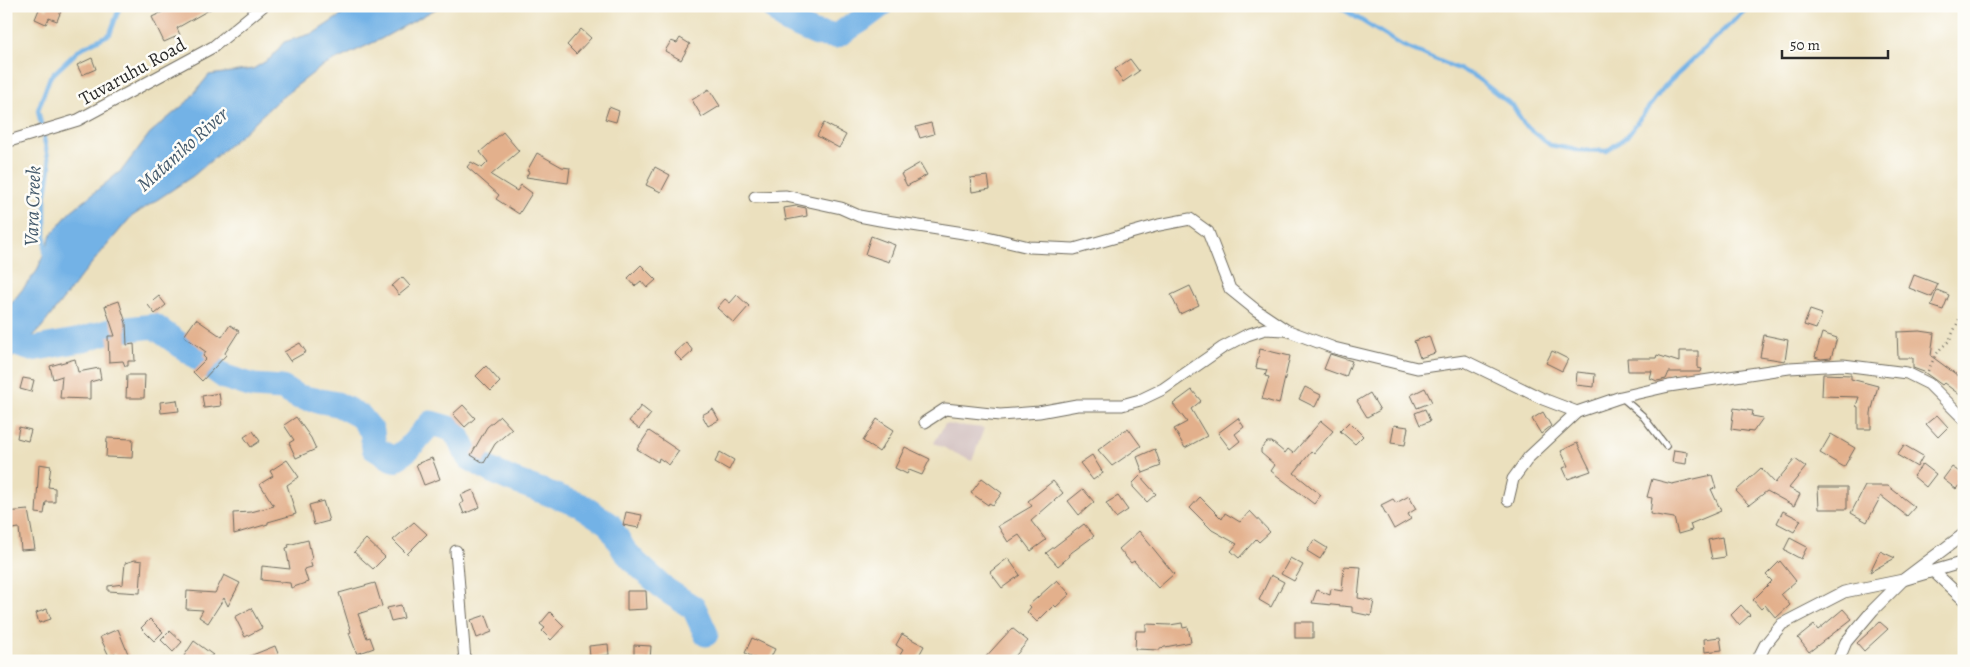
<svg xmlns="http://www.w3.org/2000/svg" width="1970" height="667" viewBox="0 0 1970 667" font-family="Alegreya,serif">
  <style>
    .industrial { fill: #d1bfbf }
    .water { fill: #73b2e6; stroke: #4f6e88 }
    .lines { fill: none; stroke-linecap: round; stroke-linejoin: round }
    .stream { stroke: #73b2e6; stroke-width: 4.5 }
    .river { stroke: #73b2e6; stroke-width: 25 }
    .building { fill: #e3b08c }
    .service-casing { stroke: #6e6a5e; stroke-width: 8 }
    .minor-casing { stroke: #6e6a5e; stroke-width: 13 }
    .path { stroke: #6e6a5e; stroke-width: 2.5; stroke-dasharray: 1 4; stroke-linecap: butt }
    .service { stroke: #fff; stroke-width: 5.5 }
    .minor { stroke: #fff; stroke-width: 11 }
    .labels { text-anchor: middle; stroke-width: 5; stroke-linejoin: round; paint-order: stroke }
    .street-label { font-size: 19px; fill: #2b2b2b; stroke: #fdfcf7 }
    .water-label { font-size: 20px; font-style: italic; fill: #445a6c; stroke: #fdfcf7 }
  </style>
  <rect width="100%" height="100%" fill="#fdfcf7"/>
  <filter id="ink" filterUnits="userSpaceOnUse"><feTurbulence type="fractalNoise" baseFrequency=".02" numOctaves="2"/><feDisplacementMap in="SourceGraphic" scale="10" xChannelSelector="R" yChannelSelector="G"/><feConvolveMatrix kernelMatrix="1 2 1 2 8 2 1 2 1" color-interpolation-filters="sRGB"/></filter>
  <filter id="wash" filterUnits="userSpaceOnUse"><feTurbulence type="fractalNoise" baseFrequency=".0096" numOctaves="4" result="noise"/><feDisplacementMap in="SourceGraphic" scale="20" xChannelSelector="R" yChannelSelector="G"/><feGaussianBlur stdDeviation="1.12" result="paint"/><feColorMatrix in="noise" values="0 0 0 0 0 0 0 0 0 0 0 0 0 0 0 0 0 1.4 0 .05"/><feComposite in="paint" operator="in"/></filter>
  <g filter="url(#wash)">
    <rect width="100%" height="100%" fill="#ebe0be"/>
    <path class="industrial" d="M 945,424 L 984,428 L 972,461 L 934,443 Z"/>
    <path class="water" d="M 355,6 L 441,6 L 381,39 L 321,67 L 277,101 L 242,134 L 193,176 L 131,217 L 81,276 L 41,328 L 6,364 L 6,310 L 37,271 L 51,235 L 70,212 L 122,170 L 150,133 L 187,102 L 209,75 L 253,69 L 271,58 L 284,42 L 314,33 Z"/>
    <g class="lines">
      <g class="stream">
        <path d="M 1338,6 L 1401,45 L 1473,75 L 1513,106 L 1524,124 L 1550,145 L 1576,150 L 1607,151 L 1627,136 L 1664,87 L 1749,6"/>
        <path d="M 45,255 L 45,200 L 50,167 L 38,110 L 50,77 L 80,49 L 110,34 L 120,6"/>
      </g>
      <g class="river">
        <path d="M 772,6 L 787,21 L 817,34 L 836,36 L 860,21 L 880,6"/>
        <path d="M 6,341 L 32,349 L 81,340 L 110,331 L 154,326 L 225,377 L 253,386 L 282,388 L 299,397 L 337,404 L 360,416 L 372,431 L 374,448 L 394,460 L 409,448 L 431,423 L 452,429 L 459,438 L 468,457 L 492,471 L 512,480 L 580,505 L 609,524 L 624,550 L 636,563 L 666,590 L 694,608 L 706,634"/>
      </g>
    </g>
    <g id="blocks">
      <g class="building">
        <path d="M 49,6 L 63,6 L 57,21 L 49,18 L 46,24 L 35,19 L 40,7 L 47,10 Z"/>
        <path d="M 175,6 L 216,6 L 177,28 L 180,35 L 164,42 L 152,17 Z"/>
        <path d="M 581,29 L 591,38 L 576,54 L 567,45 Z"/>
        <path d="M 680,38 L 690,44 L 681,60 L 665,51 L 671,41 L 677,43 Z"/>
        <path d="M 92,58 L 96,69 L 82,75 L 77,65 Z"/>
        <path d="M 1130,59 L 1139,71 L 1123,82 L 1115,69 Z"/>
        <path d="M 709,89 L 720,106 L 702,117 L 692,100 Z"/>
        <path d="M 609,107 L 619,111 L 616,122 L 605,119 Z"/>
        <path d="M 824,123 L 846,135 L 839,148 L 817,136 Z"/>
        <path d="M 931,123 L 934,134 L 920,138 L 916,127 Z"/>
        <path d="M 503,132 L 519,151 L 491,175 L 517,191 L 521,185 L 532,193 L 519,214 L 496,199 L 499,195 L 467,167 L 471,162 L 482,168 L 488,162 L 480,152 Z"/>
        <path d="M 537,153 L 562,167 L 570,168 L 568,183 L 526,177 L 529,172 L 527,171 Z"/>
        <path d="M 920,163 L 927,175 L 907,186 L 901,174 Z"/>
        <path d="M 655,167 L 670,175 L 661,192 L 646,185 Z"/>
        <path d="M 988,176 L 990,189 L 972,192 L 970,178 Z"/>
        <path d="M 796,206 L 806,208 L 807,216 L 786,220 L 784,208 Z"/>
        <path d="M 871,236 L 895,245 L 889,262 L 865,254 Z"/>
        <path d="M 641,265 L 656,280 L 647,288 L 641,281 L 635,286 L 628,278 Z"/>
        <path d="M 1914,275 L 1938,284 L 1932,297 L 1909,288 Z"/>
        <path d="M 402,277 L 410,286 L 399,295 L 392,286 Z"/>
        <path d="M 1190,286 L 1199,305 L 1180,314 L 1171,295 Z"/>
        <path d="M 1937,290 L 1949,295 L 1943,310 L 1931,306 Z"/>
        <path d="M 737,295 L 749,306 L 734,323 L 717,308 L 725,299 L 730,303 Z"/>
        <path d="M 159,296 L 166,305 L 155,314 L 148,305 Z"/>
        <path d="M 119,301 L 126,323 L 127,345 L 134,344 L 135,361 L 128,361 L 128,366 L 125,366 L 123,361 L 109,362 L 108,336 L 115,336 L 105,306 Z"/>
        <path d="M 1810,310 L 1822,314 L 1816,329 L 1804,325 Z"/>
        <path d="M 196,319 L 222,337 L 230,325 L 239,331 L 225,353 L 226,355 L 202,381 L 193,372 L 206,359 L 203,356 L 206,352 L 184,336 Z"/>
        <path d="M 1920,331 L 1934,333 L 1931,356 L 1964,380 L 1964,398 L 1944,383 L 1942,385 L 1924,372 L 1913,368 L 1913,358 L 1898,358 L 1897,332 Z"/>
        <path d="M 1822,333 L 1837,338 L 1831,358 L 1821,359 L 1815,357 Z"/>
        <path d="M 1764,335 L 1788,340 L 1785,361 L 1760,357 Z"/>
        <path d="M 1429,336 L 1435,353 L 1420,358 L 1414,341 Z"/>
        <path d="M 686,342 L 693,351 L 682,361 L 674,353 Z"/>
        <path d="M 300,343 L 306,352 L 290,361 L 284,352 Z"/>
        <path d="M 1260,349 L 1290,356 L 1279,404 L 1262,399 L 1269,377 L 1265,376 L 1267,370 L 1256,368 Z"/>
        <path d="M 1552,351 L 1568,359 L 1562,371 L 1546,363 Z"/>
        <path d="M 1679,351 L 1698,351 L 1698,368 L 1702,369 L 1701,372 L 1669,372 L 1666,379 L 1657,381 L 1650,378 L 1652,371 L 1628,371 L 1627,358 L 1656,358 L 1657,355 L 1679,362 Z"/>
        <path d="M 1330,354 L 1352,361 L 1346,377 L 1324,369 Z"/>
        <path d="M 75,359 L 78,372 L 99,368 L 101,379 L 90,382 L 90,399 L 60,398 L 62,376 L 53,379 L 50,366 Z"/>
        <path d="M 486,366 L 500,382 L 491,391 L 476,376 Z"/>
        <path d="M 1577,372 L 1595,374 L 1594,387 L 1576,385 Z"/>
        <path d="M 1823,374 L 1851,375 L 1851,379 L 1878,386 L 1871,413 L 1871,429 L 1858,429 L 1858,407 L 1856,406 L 1859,397 L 1822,396 Z"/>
        <path d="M 127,375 L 145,375 L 144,398 L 126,398 Z"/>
        <path d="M 23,378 L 34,380 L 31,392 L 20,389 Z"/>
        <path d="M 1305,387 L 1321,395 L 1315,407 L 1299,399 Z"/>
        <path d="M 1425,388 L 1432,402 L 1417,408 L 1411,395 Z"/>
        <path d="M 1192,390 L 1201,401 L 1191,409 L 1207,436 L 1185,448 L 1174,429 L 1187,422 L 1173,404 Z"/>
        <path d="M 219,393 L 221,406 L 204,408 L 202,396 Z"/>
        <path d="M 1370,393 L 1380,410 L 1367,417 L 1357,401 Z"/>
        <path d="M 177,400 L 179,411 L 161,413 L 160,402 Z"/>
        <path d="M 463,405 L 475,418 L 465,427 L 453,414 Z"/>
        <path d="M 641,406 L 651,414 L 639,429 L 629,421 Z"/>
        <path d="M 1734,408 L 1753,411 L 1752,416 L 1763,418 L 1753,432 L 1731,429 Z"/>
        <path d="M 713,409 L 719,420 L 708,426 L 702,415 Z"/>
        <path d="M 1425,409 L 1430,421 L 1420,425 L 1415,413 Z"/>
        <path d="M 1543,412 L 1551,426 L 1541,434 L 1532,419 Z"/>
        <path d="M 1937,415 L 1948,427 L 1938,437 L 1926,424 Z"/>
        <path d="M 500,416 L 512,429 L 495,444 L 484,463 L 471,455 L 487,427 Z"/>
        <path d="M 296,417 L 311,438 L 316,449 L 296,458 L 289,443 L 294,440 L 284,425 Z"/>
        <path d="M 1238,418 L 1244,427 L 1235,434 L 1240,441 L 1230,449 L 1218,433 Z"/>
        <path d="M 877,419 L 894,430 L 879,452 L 863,441 Z"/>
        <path d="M 1321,421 L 1333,431 L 1313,454 L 1311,452 L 1294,473 L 1321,495 L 1314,504 L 1271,471 L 1275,465 L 1261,453 L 1261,449 L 1267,442 L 1272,442 L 1285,453 L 1288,449 L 1293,453 Z"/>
        <path d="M 1349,422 L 1363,436 L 1355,444 L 1340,431 Z"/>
        <path d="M 1394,425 L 1408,427 L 1405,445 L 1391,443 Z"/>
        <path d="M 19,427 L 31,430 L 28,441 L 17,438 Z"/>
        <path d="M 1128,428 L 1141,446 L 1112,466 L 1098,450 Z"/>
        <path d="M 253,431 L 260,441 L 251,447 L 244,437 Z"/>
        <path d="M 649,431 L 679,451 L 669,465 L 659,458 L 658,462 L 637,449 Z"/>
        <path d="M 1831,434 L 1855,448 L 1844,467 L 1820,453 Z"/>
        <path d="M 107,438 L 133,439 L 132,458 L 106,457 Z"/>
        <path d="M 1577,443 L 1591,471 L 1568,479 L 1563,468 L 1568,466 L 1561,451 Z"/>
        <path d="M 1904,445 L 1923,456 L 1917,467 L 1897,455 Z"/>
        <path d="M 905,447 L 930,459 L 922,475 L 909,470 L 907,474 L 895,468 Z"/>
        <path d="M 1155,449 L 1161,466 L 1143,473 L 1137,457 Z"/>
        <path d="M 1674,450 L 1687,452 L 1686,464 L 1672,462 Z"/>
        <path d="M 720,452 L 734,460 L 729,470 L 715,462 Z"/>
        <path d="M 1092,455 L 1103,473 L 1093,480 L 1080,463 Z"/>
        <path d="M 432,458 L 440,479 L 424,485 L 416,464 Z"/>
        <path d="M 1795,459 L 1806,467 L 1789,488 L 1800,494 L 1794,506 L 1767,491 L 1749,505 L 1736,491 L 1761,468 L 1775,483 Z"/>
        <path d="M 287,460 L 299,477 L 287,485 L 296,514 L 268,522 L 268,524 L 234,534 L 233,513 L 251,512 L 274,506 L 260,484 L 273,476 L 270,471 Z"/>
        <path d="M 39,464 L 51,466 L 48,487 L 55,488 L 55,502 L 46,502 L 44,514 L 36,513 Z"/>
        <path d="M 1923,464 L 1936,474 L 1926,487 L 1913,476 Z"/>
        <path d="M 1952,467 L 1964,475 L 1964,479 L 1956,489 L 1943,479 Z"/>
        <path d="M 1712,475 L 1716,488 L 1711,489 L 1721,511 L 1690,524 L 1692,530 L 1678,534 L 1674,518 L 1650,514 L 1652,498 L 1647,497 L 1652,479 L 1672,484 Z"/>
        <path d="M 1140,476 L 1156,494 L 1147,502 L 1133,487 L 1133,483 Z"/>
        <path d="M 982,478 L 1002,493 L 993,505 L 989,503 L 988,505 L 971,493 Z"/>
        <path d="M 1053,481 L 1063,493 L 1031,521 L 1046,540 L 1031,551 L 1019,535 L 1008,542 L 998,526 L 1032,506 L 1028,501 Z"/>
        <path d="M 1865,486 L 1888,486 L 1915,507 L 1907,516 L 1881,496 L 1867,522 L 1851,513 Z"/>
        <path d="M 1818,487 L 1847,487 L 1847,509 L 1819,509 Z"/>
        <path d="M 1083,489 L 1094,502 L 1079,515 L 1068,501 Z"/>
        <path d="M 473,490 L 480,507 L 464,514 L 460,504 L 464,502 L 461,495 Z"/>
        <path d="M 1118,496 L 1128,510 L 1116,518 L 1106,503 Z"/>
        <path d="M 1409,496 L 1416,509 L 1408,514 L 1411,519 L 1394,529 L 1381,505 L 1393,499 L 1396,503 Z"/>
        <path d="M 1200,497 L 1222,519 L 1225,513 L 1240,522 L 1250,511 L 1270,532 L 1259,542 L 1256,539 L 1239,558 L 1231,551 L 1237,544 L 1212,530 L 1190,508 Z"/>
        <path d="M 323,501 L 329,521 L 314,525 L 309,505 Z"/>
        <path d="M 28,510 L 35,549 L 21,550 L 19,528 L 6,530 L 6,512 Z"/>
        <path d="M 1783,511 L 1801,520 L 1794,532 L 1777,523 Z"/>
        <path d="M 626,512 L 642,515 L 639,528 L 623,525 Z"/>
        <path d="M 414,522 L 427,534 L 407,554 L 393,540 Z"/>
        <path d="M 1084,524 L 1094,536 L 1068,555 L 1070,556 L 1058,566 L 1046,553 Z"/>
        <path d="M 1139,531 L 1174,574 L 1158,588 L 1134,561 L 1131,563 L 1119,549 Z"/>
        <path d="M 1722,537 L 1725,557 L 1712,559 L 1708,540 Z"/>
        <path d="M 1790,538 L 1807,547 L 1801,559 L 1784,550 Z"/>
        <path d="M 366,539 L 385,557 L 373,569 L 354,552 Z"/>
        <path d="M 308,540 L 312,559 L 310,560 L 312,567 L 304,569 L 308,582 L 291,588 L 290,583 L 261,580 L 262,566 L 290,569 L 286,548 L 289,547 L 288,545 Z"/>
        <path d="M 1314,540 L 1327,548 L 1320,559 L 1307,551 Z"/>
        <path d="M 1880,551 L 1895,558 L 1870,572 Z"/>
        <path d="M 1008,558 L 1020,575 L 1002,588 L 990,572 Z"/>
        <path d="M 1290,558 L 1303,565 L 1294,581 L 1281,574 Z"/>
        <path d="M 135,560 L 142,561 L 140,593 L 108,591 L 108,586 L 123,584 L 125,563 Z"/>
        <path d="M 1780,561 L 1796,581 L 1781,594 L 1790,605 L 1776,618 L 1765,605 L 1761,609 L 1753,600 L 1772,581 L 1766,575 Z"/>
        <path d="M 1344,566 L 1361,567 L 1358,598 L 1374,601 L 1371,616 L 1352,612 L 1352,607 L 1312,603 L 1317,590 L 1330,595 L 1331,589 L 1342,591 Z"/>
        <path d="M 224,575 L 240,583 L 228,606 L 224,598 L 208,623 L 199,617 L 203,610 L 186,609 L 187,591 L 215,593 Z"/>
        <path d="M 1271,575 L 1284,582 L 1271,607 L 1259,600 Z"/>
        <path d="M 1057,580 L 1070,594 L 1056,607 L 1054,605 L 1037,622 L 1027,612 L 1031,607 L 1029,605 Z"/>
        <path d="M 375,583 L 382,606 L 358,614 L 367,638 L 370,637 L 374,648 L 357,654 L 349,633 L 351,632 L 339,593 Z"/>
        <path d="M 627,591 L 646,591 L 647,609 L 627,610 Z"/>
        <path d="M 401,605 L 404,618 L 391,621 L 387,608 Z"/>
        <path d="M 1741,605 L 1750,615 L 1739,625 L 1731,615 Z"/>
        <path d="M 251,608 L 262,628 L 245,637 L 235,617 Z"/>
        <path d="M 47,609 L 51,619 L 39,623 L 36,613 Z"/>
        <path d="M 1843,609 L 1852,619 L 1809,652 L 1798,638 L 1814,625 L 1818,630 Z"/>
        <path d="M 550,612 L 564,626 L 551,640 L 542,631 L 545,628 L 540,624 Z"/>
        <path d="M 486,615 L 492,632 L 477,638 L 471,620 Z"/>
        <path d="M 150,619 L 163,632 L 154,641 L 141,628 Z"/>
        <rect x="1295" y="622" width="18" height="16"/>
        <path d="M 1880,622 L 1888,629 L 1864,651 L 1857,643 Z"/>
        <path d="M 1182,623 L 1183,628 L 1188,627 L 1191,642 L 1160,648 L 1160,650 L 1135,649 L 1136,631 L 1146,631 L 1146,624 L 1170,625 Z"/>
        <path d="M 1012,628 L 1028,641 L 1011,661 L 982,661 Z"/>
        <path d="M 118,629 L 131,661 L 119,661 L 115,653 L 109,656 L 100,637 Z"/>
        <path d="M 170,631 L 182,642 L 173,652 L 161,640 Z"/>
        <path d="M 902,634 L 924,646 L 916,661 L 911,661 L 900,655 L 903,650 L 896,645 Z"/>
        <path d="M 1720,637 L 1722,650 L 1705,652 L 1704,639 Z"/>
        <path d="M 752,638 L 775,649 L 769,661 L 761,661 L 745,653 Z"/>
        <path d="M 194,641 L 213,655 L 202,661 L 191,661 L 184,656 Z"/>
        <path d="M 608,644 L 609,655 L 590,657 L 589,646 Z"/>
        <path d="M 634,645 L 651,646 L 650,660 L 634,659 Z"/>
        <path d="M 275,646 L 281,661 L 240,661 L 240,660 Z"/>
      </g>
    </g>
  </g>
  <g filter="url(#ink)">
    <use href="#blocks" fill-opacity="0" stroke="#6e6a5e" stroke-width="1"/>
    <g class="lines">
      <g class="service-casing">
        <path id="service" d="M 1621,397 L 1642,415 L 1666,446"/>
      </g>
      <g class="minor-casing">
        <g id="minor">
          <path d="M 6,142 L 78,120 L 213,47 L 263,6"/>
          <path d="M 755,197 L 786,196 L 841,208 L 859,216 L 880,220 L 983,236 L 1029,247 L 1074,249 L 1159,225 L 1190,219 L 1208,232 L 1230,289 L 1256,310 L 1286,330 L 1334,348 L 1417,368 L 1465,361 L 1543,399 L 1577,412 L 1621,397 L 1669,386 L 1789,368 L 1843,365 L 1907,373 L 1929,384 L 1964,419"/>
          <path d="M 925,422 L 945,409 L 1000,415 L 1039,412 L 1077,405 L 1122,405 L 1140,400 L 1163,389 L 1222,348 L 1247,335 L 1265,329 L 1285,330"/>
          <path d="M 1508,500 L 1513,479 L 1529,457 L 1577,412"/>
          <path d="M 456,551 L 465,661"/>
          <path d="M 1933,571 L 1964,600"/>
          <path d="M 1757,661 L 1765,645 L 1782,624 L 1844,592 L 1903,580 L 1964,534"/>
          <path d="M 1838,661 L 1846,642 L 1873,610 L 1903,580 L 1964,562"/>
        </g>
      </g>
      <path class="path" d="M 1928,371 L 1935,356 L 1941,348 L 1949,341 L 1964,309"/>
      <use href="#service" class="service"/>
      <use href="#minor" class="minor"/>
    </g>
  </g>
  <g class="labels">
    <g class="street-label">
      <text transform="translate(132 71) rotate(-29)" y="7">Tuvaruhu Road</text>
    </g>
    <g class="water-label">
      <text transform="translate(182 149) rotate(-42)" y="7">Mataniko River</text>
      <text transform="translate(32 206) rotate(-88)" y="7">Vara Creek</text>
    </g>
  </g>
  <rect width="1970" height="667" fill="none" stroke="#fdfcf7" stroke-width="25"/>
  <path d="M1782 50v8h106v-8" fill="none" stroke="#2b2b2b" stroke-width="2.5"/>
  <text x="1790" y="50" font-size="15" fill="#2b2b2b" stroke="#fdfcf7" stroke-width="4" paint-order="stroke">50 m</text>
</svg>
